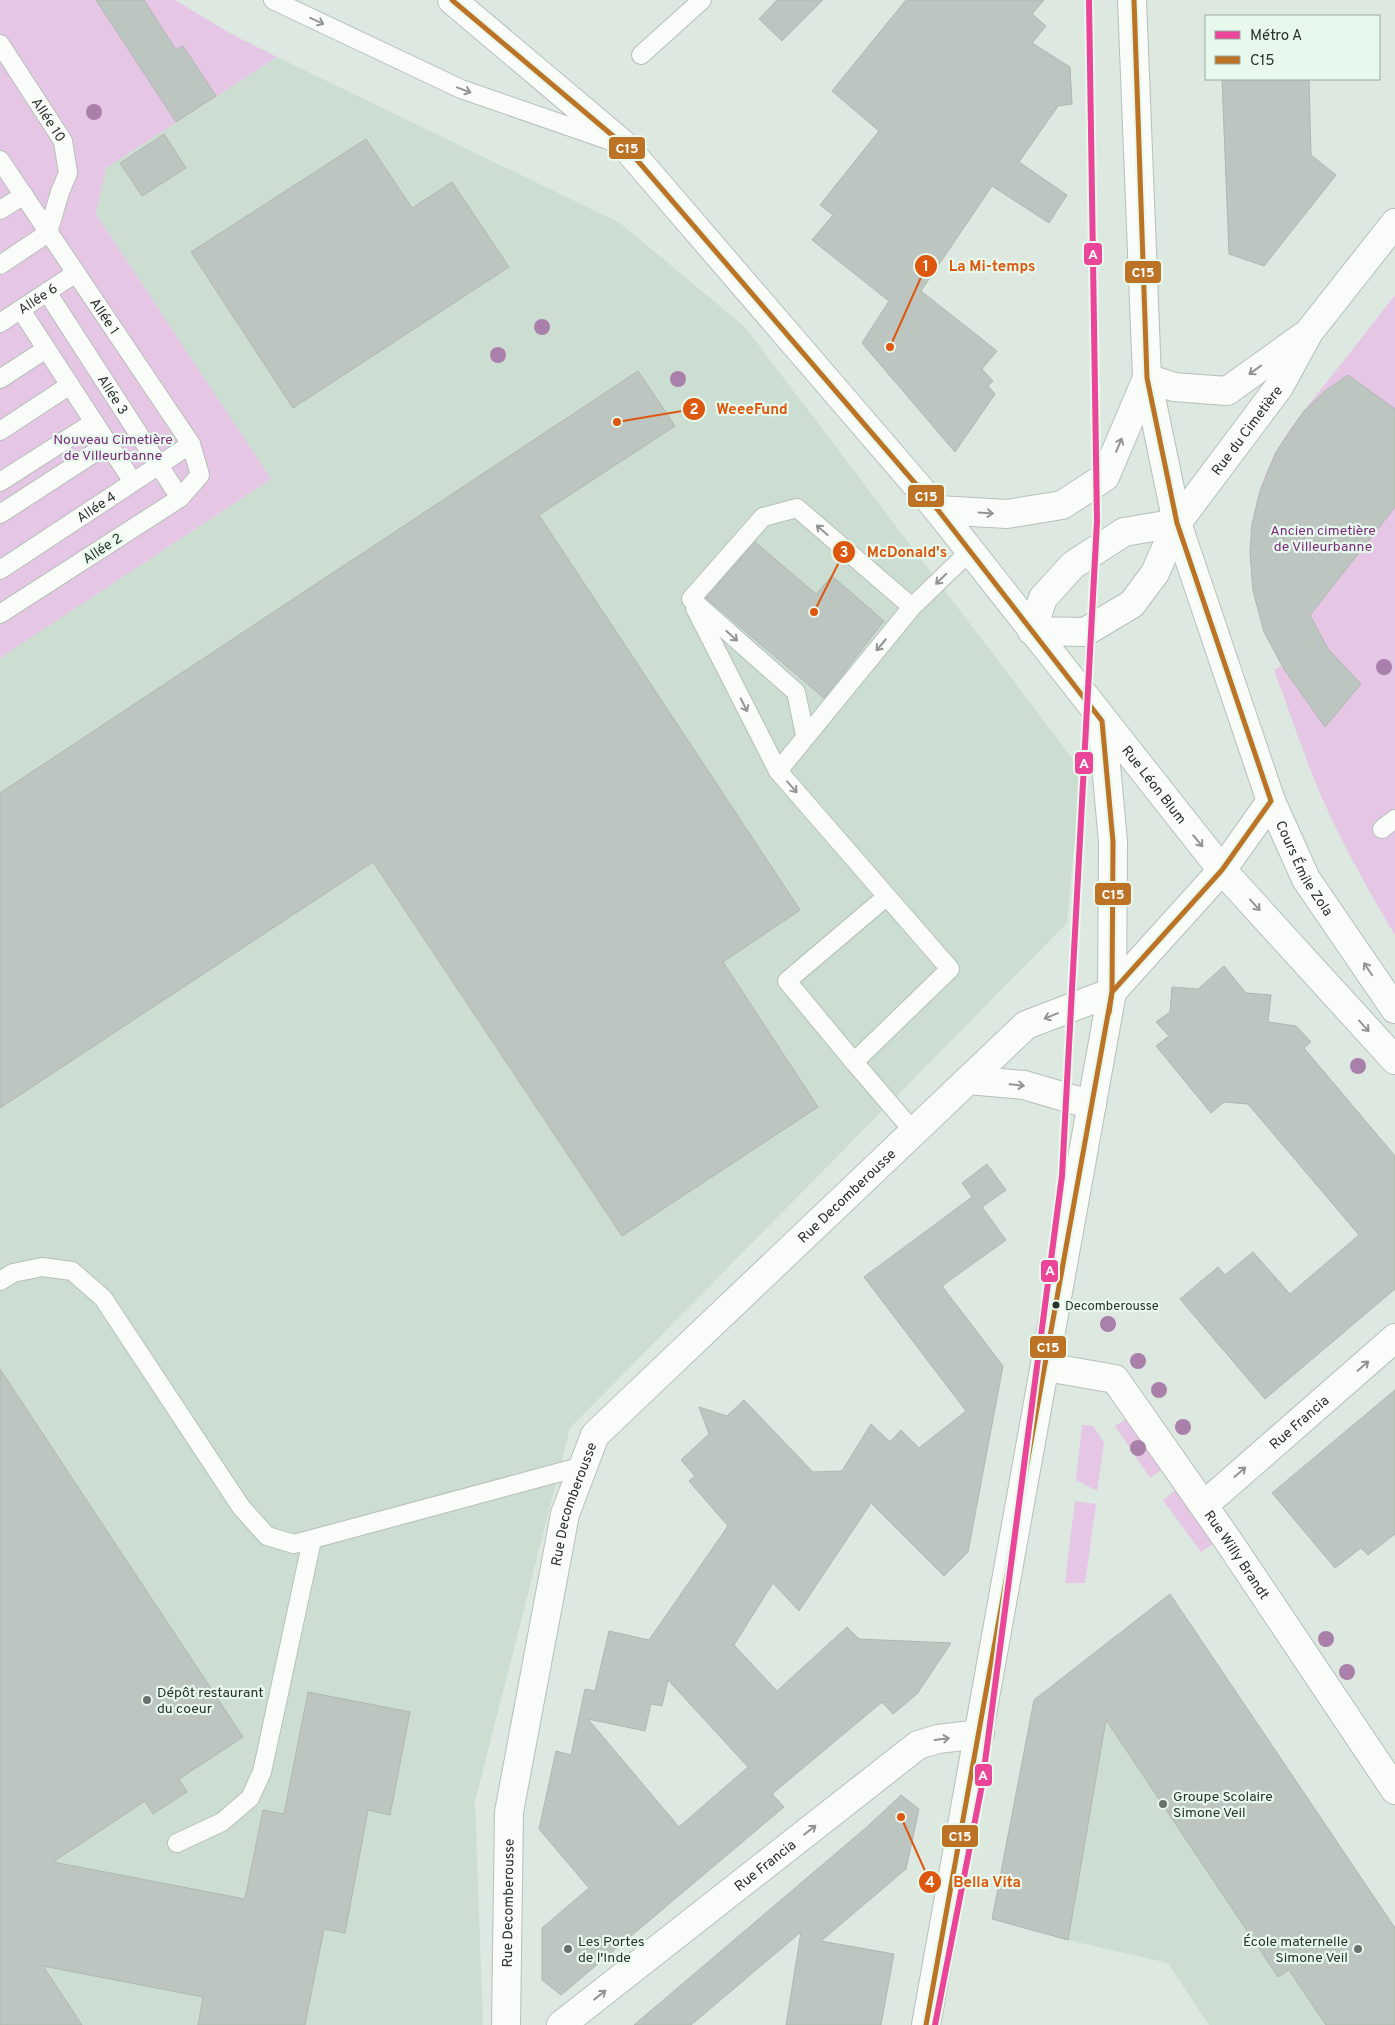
<svg xmlns="http://www.w3.org/2000/svg" width="1395" height="2025" viewBox="0 0 1395 2025" font-family="Overpass,sans-serif">
  <style>
    .built { fill: #cbded1 }
    .green { fill: #e5c6e5 }
    .building { fill: #bdc5c0; stroke: #afb7b1; fill-rule: evenodd }
    .lines { fill: none; stroke-linecap: round; stroke-linejoin: round }
    .lane-casing { stroke: #b7bfb9; stroke-width: 20 }
    .street-casing { stroke: #b7bfb9; stroke-width: 30 }
    .secondary-casing { stroke: #b7bfb9; stroke-width: 30 }
    .lane { stroke: #fafcfa; stroke-width: 18 }
    .street { stroke: #fafcfa; stroke-width: 28 }
    .secondary { stroke: #fafcfa; stroke-width: 28 }
    .bus-1-casing { stroke: #e6f9ec; stroke-width: 9 }
    .bus-1 { stroke: #bc7326; stroke-width: 5 }
    .metro-1-casing { stroke: #e6f9ec; stroke-width: 10 }
    .metro-1 { stroke: #eb4599; stroke-width: 6 }
    .tree { fill: #a880a9 }
    .oneway { stroke: #929693 }
    .bus-dot { fill: #29312c; stroke: #e6f9ec; stroke-width: 2 }
    .poi-dot { fill: #68716b; stroke: #e6f9ec; stroke-width: 2 }
    .labels { text-anchor: middle; stroke-width: 4.5; stroke-linejoin: round; paint-order: stroke }
    .bus-label { font-size: 13px; fill: #29312c; stroke: #e6f9ec; text-anchor: start }
    .street-label { font-size: 14px; fill: #29312c; stroke: #e6f9ec }
    .park-label { font-size: 14px; fill: #7c2b7c; stroke: #e6f9ec }
    .poi-label { font-size: 14px; fill: #29312c; stroke: #e6f9ec; text-anchor: start }
    .leader { fill: none; stroke: #de570e; stroke-width: 2 }
    .callout-dot { fill: #de570e; stroke: #e6f9ec; stroke-width: 2 }
    .mark-label { font-size: 15px; text-anchor: middle; font-weight: bold; fill: #fff }
    .callout-label { font-size: 15px; text-anchor: middle; font-weight: bold; fill: #de570e; stroke: #e6f9ec; stroke-width: 4.5; stroke-linejoin: round; paint-order: stroke }
    .line-badge { stroke: #e6f9ec; stroke-width: 2 }
    .badge-label { font-size: 14px; text-anchor: middle; font-weight: bold; fill: #fff }
  </style>
  <rect width="100%" height="100%" fill="#dde8e0"/>
  <g class="built">
    <path d="M 277,57 L 620,223 L 745,327 L 1081,770 L 1067,923 L 570,1428 L 475,1802 L 483,2025 L 0,2025 L 0,658 L 271,479 L 96,214 L 106,168 Z"/>
    <path d="M 1170,1594 L 1395,1928 L 1395,2025 L 1209,2025 L 1168,1963 L 1068,1940 L 992,1919 L 1034,1700 Z"/>
  </g>
  <g class="green">
    <path d="M 0,0 L 175,0 L 233,35 L 277,57 L 106,168 L 96,214 L 271,479 L 0,658 Z"/>
    <path d="M 1395,295 L 1395,935 C 1369,891 1343,845 1322,798 C 1304,756 1290,713 1274,670 L 1282,666 C 1243,601 1239,520 1276,452 C 1288,429 1306,408 1322,388 C 1347,357 1371,326 1395,295 Z"/>
    <path d="M 1126,1419 L 1161,1470 L 1150,1478 L 1115,1426 Z"/>
    <path d="M 1082,1425 L 1093,1426 L 1104,1443 L 1097,1491 L 1076,1480 Z"/>
    <path d="M 1176,1490 L 1213,1544 L 1201,1552 L 1163,1500 Z"/>
    <path d="M 1075,1501 L 1096,1504 L 1085,1583 L 1065,1583 Z"/>
  </g>
  <g class="building">
    <path d="M 96,0 L 144,0 L 176,50 L 183,46 L 216,96 L 176,122 Z"/>
    <path d="M 777,0 L 823,0 L 782,41 L 759,19 Z"/>
    <path d="M 906,0 L 1044,0 L 1032,14 L 1046,26 L 1032,43 L 1070,67 L 1072,104 L 1058,106 L 1019,162 L 1067,195 L 1049,223 L 992,186 L 921,291 L 997,351 L 982,369 L 993,381 L 988,386 L 995,394 L 955,452 L 862,343 L 889,301 L 812,240 L 833,215 L 820,205 L 879,131 L 832,91 Z"/>
    <path d="M 1222,79 L 1309,79 L 1311,155 L 1336,175 L 1264,266 L 1229,254 Z"/>
    <path d="M 164,134 L 186,168 L 142,196 L 120,163 Z"/>
    <path d="M 366,139 L 412,208 L 452,182 L 509,267 L 293,408 L 191,252 Z"/>
    <path d="M 638,371 L 675,426 L 539,515 L 800,910 L 723,962 L 818,1107 L 622,1236 L 373,862 L 0,1108 L 0,793 Z"/>
    <path d="M 1348,375 L 1395,409 L 1395,507 L 1310,615 L 1328,649 L 1361,684 L 1325,727 L 1284,669 L 1264,632 L 1253,591 L 1250,551 L 1252,524 L 1260,491 L 1276,452 L 1304,411 L 1325,391 Z"/>
    <path d="M 755,542 L 816,594 L 832,576 L 884,621 L 824,698 L 706,598 Z"/>
    <path d="M 1224,966 L 1246,993 L 1271,995 L 1268,1022 L 1296,1026 L 1311,1042 L 1304,1048 L 1395,1156 L 1395,1289 L 1265,1399 L 1180,1299 L 1218,1267 L 1225,1275 L 1253,1252 L 1290,1294 L 1359,1235 L 1248,1104 L 1224,1102 L 1211,1113 L 1156,1046 L 1169,1036 L 1156,1022 L 1170,1012 L 1172,987 L 1198,989 Z"/>
    <path d="M 987,1164 L 1006,1190 L 982,1207 L 1006,1240 L 942,1286 L 1003,1366 L 968,1552 L 944,1576 L 871,1503 L 799,1611 L 773,1583 L 734,1645 L 777,1691 L 847,1627 L 859,1639 L 951,1643 L 917,1694 L 893,1714 L 882,1702 L 772,1794 L 784,1807 L 561,1995 L 542,1980 L 542,1928 L 589,1888 L 539,1829 L 556,1751 L 571,1755 L 585,1689 L 595,1691 L 609,1631 L 649,1640 L 728,1526 L 689,1481 L 695,1476 L 681,1460 L 709,1434 L 699,1407 L 727,1416 L 744,1400 L 813,1472 L 842,1471 L 871,1424 L 890,1442 L 901,1430 L 919,1448 L 966,1411 L 864,1277 L 972,1197 L 962,1183 ZM 668,1680 L 748,1767 L 679,1827 L 588,1719 L 645,1731 L 651,1704 L 662,1706 Z"/>
    <path d="M 0,1369 L 243,1737 L 179,1779 L 187,1792 L 153,1814 L 145,1801 L 53,1862 L 245,1899 L 263,1810 L 284,1814 L 308,1692 L 410,1712 L 390,1815 L 368,1810 L 345,1933 L 324,1929 L 305,2025 L 198,2025 L 203,1997 L 43,1966 L 82,2025 L 0,2025 Z"/>
    <path d="M 1395,1390 L 1395,1534 L 1368,1555 L 1361,1548 L 1335,1568 L 1272,1493 Z"/>
    <path d="M 1170,1594 L 1395,1928 L 1395,2025 L 1326,2025 L 1289,1970 L 1278,1977 L 1106,1720 L 1068,1940 L 992,1919 L 1034,1700 Z"/>
    <path d="M 901,1795 L 919,1809 L 906,1869 L 821,1941 L 894,1954 L 881,2025 L 786,2025 L 801,1932 L 691,2025 L 634,2025 L 868,1826 Z"/>
  </g>
  <g class="lines">
    <g class="lane-casing">
      <g id="lane">
        <path d="M 273,0 L 461,89 L 611,141"/>
        <path id="s1" d="M 0,44 L 63,141 L 68,173 L 60,192 L 48,233 L 0,265"/>
        <path d="M 641,55 L 702,0"/>
        <path id="s2" d="M 0,160 L 191,444 L 200,475 L 180,498 L 0,614"/>
        <path d="M 0,210 L 24,195"/>
        <path id="s3" d="M 47,292 L 180,498"/>
        <path d="M 21,310 L 133,482"/>
        <path id="s4" d="M 0,323 L 76,273"/>
        <path d="M 0,379 L 46,349"/>
        <path d="M 0,431 L 70,385"/>
        <path d="M 0,482 L 94,422"/>
        <path d="M 0,514 L 108,444"/>
        <path id="s5" d="M 0,570 L 191,444"/>
        <path d="M 695,608 L 778,771"/>
        <path d="M 805,735 L 796,692 L 691,599 L 763,517 L 797,508 L 912,607"/>
        <path d="M 1382,829 L 1395,819"/>
        <path d="M 886,897 L 787,981 L 854,1062 L 950,969 L 778,771 L 912,607 L 970,551"/>
        <path d="M 854,1062 L 914,1132"/>
        <path d="M 0,1281 L 13,1273 L 42,1267 L 72,1271 L 103,1298 L 241,1507 L 267,1536 L 294,1544 L 583,1466"/>
        <path d="M 177,1843 L 222,1822 L 250,1798 L 262,1772 L 312,1540"/>
      </g>
    </g>
    <g class="street-casing">
      <g id="street">
        <path d="M 1147,378 L 1174,387 L 1227,391 L 1304,336"/>
        <path id="s6" d="M 1177,523 L 1279,387 L 1309,332 L 1395,223"/>
        <path d="M 968,1080 L 1024,1085 L 1092,1105"/>
        <path id="s7" d="M 1046,1367 L 1115,1379 L 1229,1542 L 1395,1790"/>
        <path id="s8" d="M 1204,1505 L 1395,1338"/>
        <path id="s9" d="M 506,2025 L 509,1812 L 565,1514 L 595,1435 L 1026,1025 L 1112,992 L 1222,870 L 1271,801"/>
        <path id="s10" d="M 561,2025 L 918,1745 L 938,1739 L 980,1734"/>
        <path d="M 926,2025 L 1112,992 L 1113,842 L 1102,721"/>
      </g>
    </g>
    <g class="secondary-casing">
      <g id="secondary">
        <path id="s11" d="M 452,0 L 625,146 L 938,510 L 1222,870 L 1395,1060"/>
        <path id="s12" d="M 1132,0 L 1147,378 L 1177,523 L 1271,801 L 1306,879 L 1395,1009"/>
        <path d="M 938,510 L 1007,514 L 1062,505 L 1105,477 L 1147,378"/>
        <path d="M 1177,523 L 1155,573 L 1132,604 L 1085,632 L 1032,631 L 1043,598 L 1073,565 L 1124,532 Z"/>
      </g>
    </g>
    <use href="#lane" class="lane"/>
    <use href="#street" class="street"/>
    <use href="#secondary" class="secondary"/>
    <g class="bus-1-casing">
      <g id="bus-1">
        <path d="M 452,0 L 625,146 L 938,510 L 1102,721 L 1113,842 L 1112,992 L 926,2025"/>
        <path d="M 1109,1013 L 1112,992 L 1222,870 L 1271,801 L 1177,523 L 1147,378 L 1134,0"/>
      </g>
    </g>
    <use href="#bus-1" class="bus-1"/>
    <g class="metro-1-casing">
      <path id="metro-1" d="M 935,2025 L 982,1785 L 1062,1176 L 1097,521 L 1089,0"/>
    </g>
    <use href="#metro-1" class="metro-1"/>
  </g>
  <g class="tree">
    <circle cx="94" cy="112" r="8"/>
    <circle cx="542" cy="327" r="8"/>
    <circle cx="498" cy="355" r="8"/>
    <circle cx="678" cy="379" r="8"/>
    <circle cx="1384" cy="667" r="8"/>
    <circle cx="1358" cy="1066" r="8"/>
    <circle cx="1108" cy="1324" r="8"/>
    <circle cx="1138" cy="1361" r="8"/>
    <circle cx="1159" cy="1390" r="8"/>
    <circle cx="1183" cy="1427" r="8"/>
    <circle cx="1138" cy="1448" r="8"/>
    <circle cx="1326" cy="1639" r="8"/>
    <circle cx="1347" cy="1672" r="8"/>
  </g>
  <defs><path id="oneway-shaft" d="M-6 0H5M1.5-3L5.5 0L1.5 3" fill="none" stroke-width="1.6" stroke-linecap="round" stroke-linejoin="round" transform="scale(1.25)"/></defs>
  <g class="oneway">
    <use href="#oneway-shaft" transform="translate(317 21) rotate(25)"/>
    <use href="#oneway-shaft" transform="translate(464 90) rotate(21)"/>
    <use href="#oneway-shaft" transform="translate(1255 370) rotate(144)"/>
    <use href="#oneway-shaft" transform="translate(1119 445) rotate(-67)"/>
    <use href="#oneway-shaft" transform="translate(986 513) rotate(4)"/>
    <use href="#oneway-shaft" transform="translate(822 530) rotate(-139)"/>
    <use href="#oneway-shaft" transform="translate(941 579) rotate(136)"/>
    <use href="#oneway-shaft" transform="translate(732 636) rotate(42)"/>
    <use href="#oneway-shaft" transform="translate(881 645) rotate(130)"/>
    <use href="#oneway-shaft" transform="translate(744 705) rotate(63)"/>
    <use href="#oneway-shaft" transform="translate(792 787) rotate(49)"/>
    <use href="#oneway-shaft" transform="translate(1198 841) rotate(50)"/>
    <use href="#oneway-shaft" transform="translate(1255 905) rotate(48)"/>
    <use href="#oneway-shaft" transform="translate(1368 969) rotate(-124)"/>
    <use href="#oneway-shaft" transform="translate(1051 1016) rotate(158)"/>
    <use href="#oneway-shaft" transform="translate(1364 1026) rotate(48)"/>
    <use href="#oneway-shaft" transform="translate(1017 1085) rotate(6)"/>
    <use href="#oneway-shaft" transform="translate(1363 1366) rotate(-41)"/>
    <use href="#oneway-shaft" transform="translate(1240 1472) rotate(-41)"/>
    <use href="#oneway-shaft" transform="translate(942 1739) rotate(-7)"/>
    <use href="#oneway-shaft" transform="translate(810 1830) rotate(-38)"/>
    <use href="#oneway-shaft" transform="translate(600 1995) rotate(-38)"/>
  </g>
  <circle class="bus-dot" cx="1056" cy="1305" r="4.5"/>
  <g class="poi-dot">
    <circle cx="147" cy="1700" r="5"/>
    <circle cx="1163" cy="1804" r="5"/>
    <circle cx="568" cy="1949" r="5"/>
    <circle cx="1358" cy="1949" r="5"/>
  </g>
  <g class="labels">
    <g class="bus-label">
      <text x="1065" y="1310">Decomberousse</text>
    </g>
    <g class="street-label">
      <text dy="5" stroke="none"><textPath href="#s1" startOffset="90">Allée 10</textPath></text>
      <text dy="5" stroke="none"><textPath href="#s4" startOffset="45">Allée 6</textPath></text>
      <text dy="5" stroke="none"><textPath href="#s2" startOffset="188">Allée 1</textPath></text>
      <text dy="5" stroke="none"><textPath href="#s3" startOffset="122">Allée 3</textPath></text>
      <text dy="5" stroke="none"><textPath href="#s6" startOffset="116">Rue du Cimetière</textPath></text>
      <text dy="5" stroke="none"><textPath href="#s5" startOffset="115">Allée 4</textPath></text>
      <text transform="translate(102 548) rotate(-33)" y="5">Allée 2</text>
      <text dy="5" stroke="none"><textPath href="#s11" startOffset="1056">Rue Léon Blum</textPath></text>
      <text dy="5" stroke="none"><textPath href="#s12" startOffset="895">Cours Émile Zola</textPath></text>
      <text dy="5" stroke="none"><textPath href="#s9" startOffset="948">Rue Decomberousse</textPath></text>
      <text dy="5" stroke="none"><textPath href="#s8" startOffset="126">Rue Francia</textPath></text>
      <text dy="5" stroke="none"><textPath href="#s9" startOffset="528">Rue Decomberousse</textPath></text>
      <text dy="5" stroke="none"><textPath href="#s7" startOffset="284">Rue Willy Brandt</textPath></text>
      <text dy="5" stroke="none"><textPath href="#s10" startOffset="259">Rue Francia</textPath></text>
      <text dy="5" stroke="none"><textPath href="#s9" startOffset="122">Rue Decomberousse</textPath></text>
    </g>
    <g class="park-label">
      <text x="113" y="444">Nouveau Cimetière<tspan x="113" dy="16">de Villeurbanne</tspan></text>
      <text x="1323" y="535">Ancien cimetière<tspan x="1323" dy="16">de Villeurbanne</tspan></text>
    </g>
    <g class="poi-label">
      <text x="157" y="1697">Dépôt restaurant<tspan x="157" dy="16">du coeur</tspan></text>
      <text x="1173" y="1801">Groupe Scolaire<tspan x="1173" dy="16">Simone Veil</tspan></text>
      <text x="578" y="1946">Les Portes<tspan x="578" dy="16">de l'Inde</tspan></text>
      <text x="1348" y="1946" text-anchor="end">École maternelle<tspan x="1348" dy="16">Simone Veil</tspan></text>
    </g>
  </g>
  <path class="leader" d="M890 347L926 266M617 422L694 409M814 612L844 552M901 1817L930 1882"/>
  <g class="callout-dot">
    <circle cx="890" cy="347" r="5"/>
    <circle cx="617" cy="422" r="5"/>
    <circle cx="814" cy="612" r="5"/>
    <circle cx="901" cy="1817" r="5"/>
    <circle cx="926" cy="266" r="12"/>
    <circle cx="694" cy="409" r="12"/>
    <circle cx="844" cy="552" r="12"/>
    <circle cx="930" cy="1882" r="12"/>
  </g>
  <g class="mark-label">
    <text x="926" y="271">1</text>
    <text x="694" y="414">2</text>
    <text x="844" y="557">3</text>
    <text x="930" y="1887">4</text>
  </g>
  <g class="callout-label">
    <text x="992" y="271">La Mi-temps</text>
    <text x="752" y="414">WeeeFund</text>
    <text x="907" y="557">McDonald's</text>
    <text x="987" y="1887">Bella Vita</text>
  </g>
  <g class="line-badge">
    <rect x="608" y="136" width="38" height="24" rx="5" fill="#bc7326"/>
    <rect x="1083" y="242" width="20" height="24" rx="5" fill="#eb4599"/>
    <rect x="1124" y="260" width="38" height="24" rx="5" fill="#bc7326"/>
    <rect x="907" y="484" width="38" height="24" rx="5" fill="#bc7326"/>
    <rect x="1074" y="751" width="20" height="24" rx="5" fill="#eb4599"/>
    <rect x="1094" y="882" width="38" height="24" rx="5" fill="#bc7326"/>
    <rect x="1040" y="1259" width="19" height="24" rx="5" fill="#eb4599"/>
    <rect x="1029" y="1335" width="38" height="24" rx="5" fill="#bc7326"/>
    <rect x="974" y="1763" width="19" height="24" rx="5" fill="#eb4599"/>
    <rect x="941" y="1824" width="38" height="24" rx="5" fill="#bc7326"/>
  </g>
  <g class="badge-label">
    <text x="627" y="153">C15</text>
    <text x="1093" y="259">A</text>
    <text x="1143" y="277">C15</text>
    <text x="926" y="501">C15</text>
    <text x="1084" y="768">A</text>
    <text x="1113" y="899">C15</text>
    <text x="1050" y="1275">A</text>
    <text x="1048" y="1352">C15</text>
    <text x="983" y="1780">A</text>
    <text x="960" y="1841">C15</text>
  </g>
  <rect x="1205" y="15" width="175" height="65" fill="#e6f9ec" stroke="#9aa99f"/>
  <rect x="1215" y="31" width="25" height="8" fill="#eb4599" stroke="#9aa99f"/>
  <text x="1250" y="40" font-size="15" fill="#29312c">Métro A</text>
  <rect x="1215" y="56" width="25" height="8" fill="#bc7326" stroke="#9aa99f"/>
  <text x="1250" y="65" font-size="15" fill="#29312c">C15</text>
</svg>
